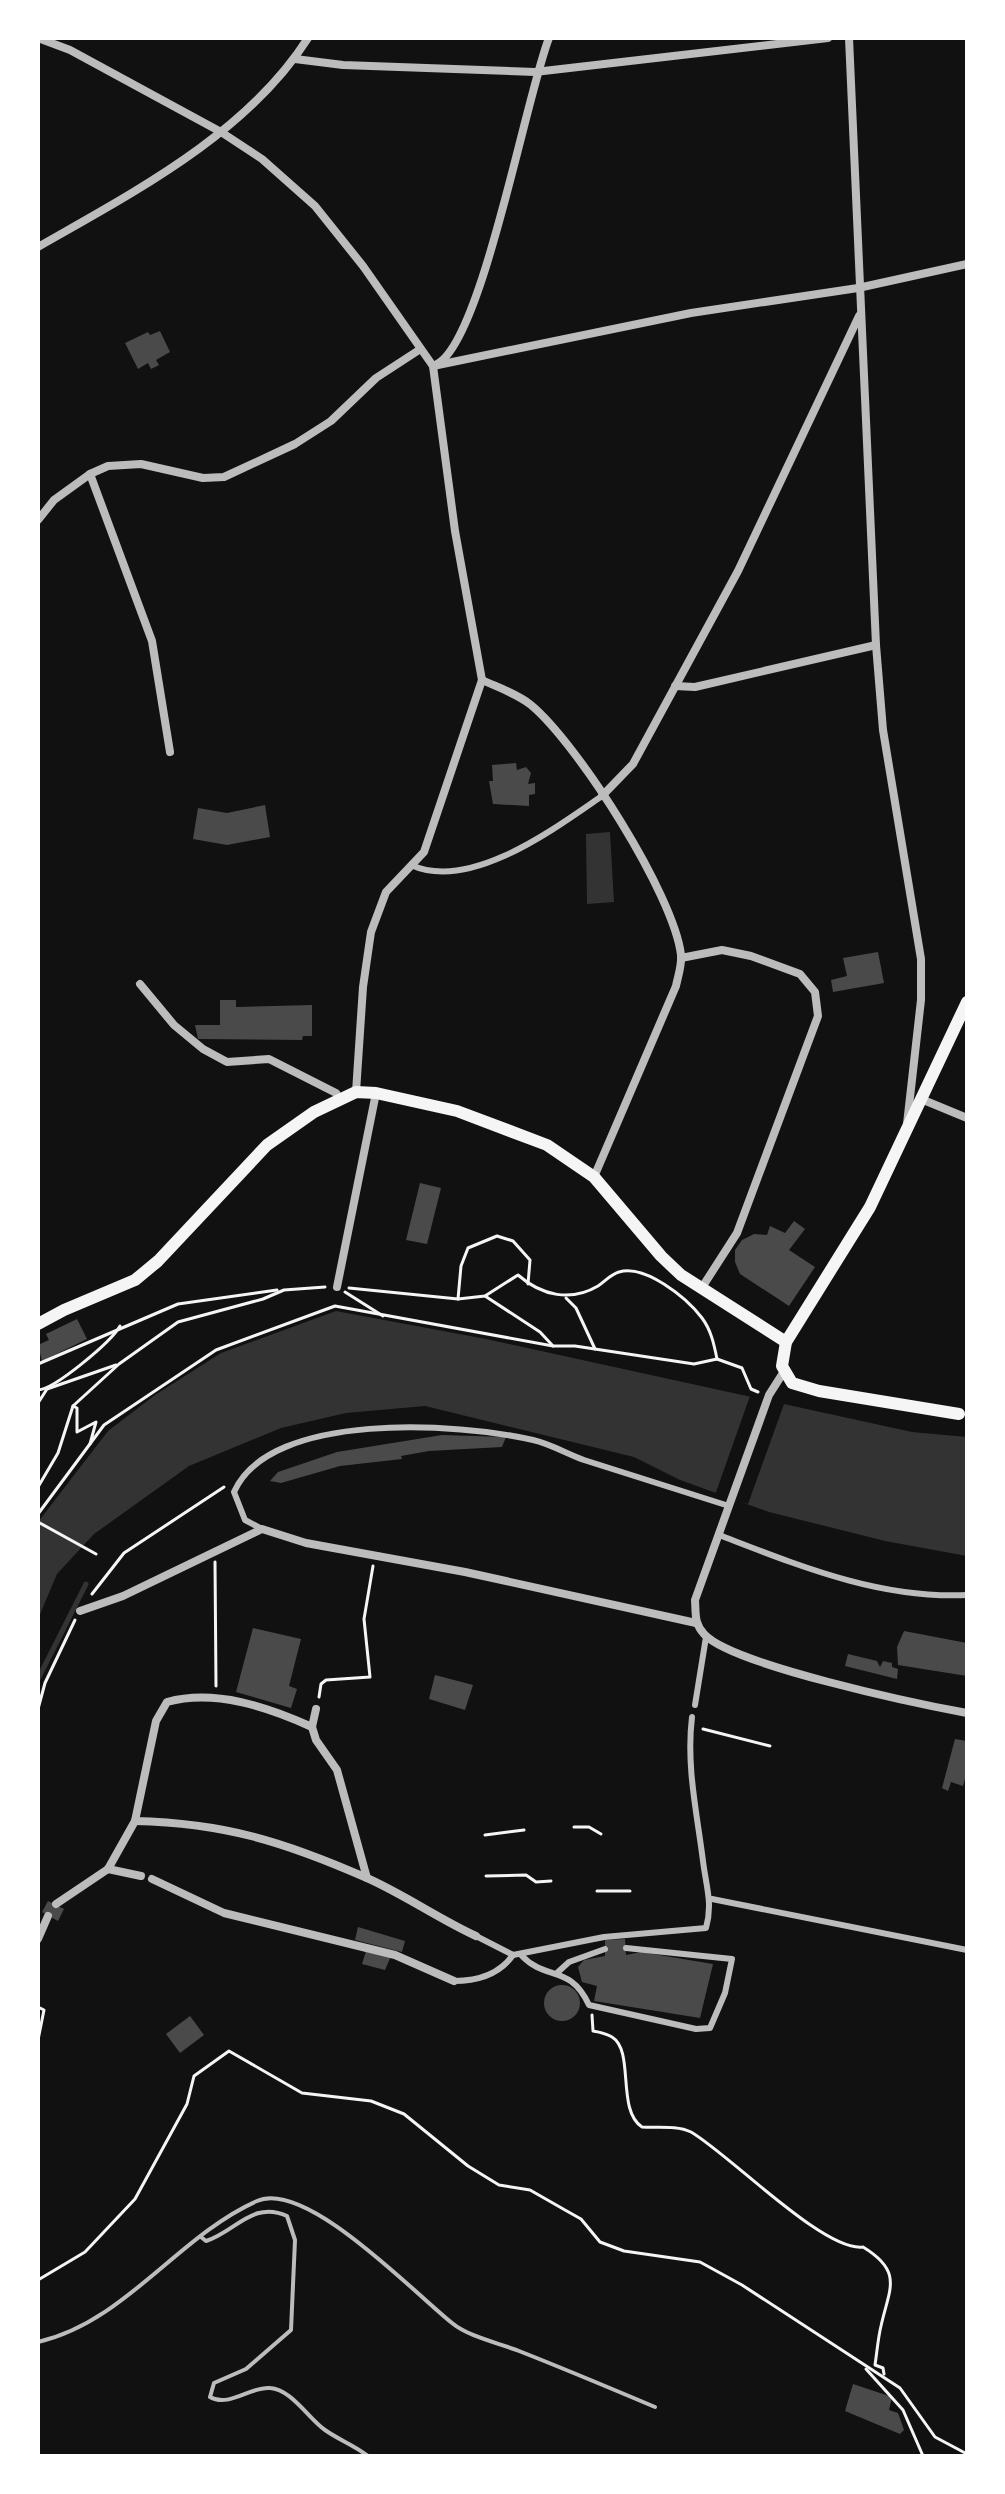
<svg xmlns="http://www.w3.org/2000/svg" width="1005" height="2494" viewBox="0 0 1005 2494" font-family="'Public Sans',sans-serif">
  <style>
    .water { fill: #333 }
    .pier { fill: #111 }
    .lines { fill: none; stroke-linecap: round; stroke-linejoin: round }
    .stream { stroke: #333; stroke-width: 5 }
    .building { fill: #4a4a4a }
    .path { stroke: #f5f5f5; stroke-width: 3 }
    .service { stroke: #bcbcbc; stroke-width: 4 }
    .pedestrian { stroke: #bcbcbc; stroke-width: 6 }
    .minor { stroke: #bcbcbc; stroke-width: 8 }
    .primary { stroke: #f5f5f5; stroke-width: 12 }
  </style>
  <rect width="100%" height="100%" fill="#111"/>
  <g class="water">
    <path d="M 610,832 L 614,902 L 587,904 L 586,834 Z"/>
    <path d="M 336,1311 L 486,1339 L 912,1432 L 967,1437 L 967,1556 L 885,1541 L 769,1512 L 680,1480 L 634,1457 L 425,1406 L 346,1413 L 281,1428 L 189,1466 L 94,1534 L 57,1574 L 38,1619 L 38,1522 L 108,1431 L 155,1395 L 221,1353 Z"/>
  </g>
  <path class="pier" d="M 750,1396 L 784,1404 L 748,1504 L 715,1495 Z"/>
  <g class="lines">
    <path class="stream" d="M 38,1679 L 86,1584"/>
  </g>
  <g class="building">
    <path d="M 160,331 L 170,352 L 156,360 L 159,365 L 151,369 L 148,363 L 138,369 L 125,343 L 148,332 L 150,335 Z"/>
    <path d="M 516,763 L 517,770 L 526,767 L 531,773 L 528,784 L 535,783 L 535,794 L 529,795 L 529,806 L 493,804 L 489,781 L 493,781 L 492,765 Z"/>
    <path d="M 265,805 L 270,837 L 227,845 L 193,839 L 198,808 L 227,813 Z"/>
    <path d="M 878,952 L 884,983 L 833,992 L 831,980 L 847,976 L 843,958 Z"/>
    <path d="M 220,1000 L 236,1000 L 236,1007 L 312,1005 L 312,1036 L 303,1036 L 302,1040 L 198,1039 L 195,1025 L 220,1025 Z"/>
    <path d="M 420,1183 L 441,1188 L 427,1244 L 406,1240 Z"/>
    <path d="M 794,1221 L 805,1229 L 789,1250 L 815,1267 L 789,1306 L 740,1274 L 735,1262 L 735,1250 L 742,1240 L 754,1234 L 767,1235 L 770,1226 L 785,1233 Z"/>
    <path d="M 77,1319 L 87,1339 L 42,1361 L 38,1345 L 49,1340 L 46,1334 Z"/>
    <path d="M 442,1435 L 506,1437 L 502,1447 L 429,1451 L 401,1456 L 402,1459 L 340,1466 L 281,1483 L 270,1481 L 278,1472 L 337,1452 Z"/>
    <path d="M 253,1628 L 301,1639 L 289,1686 L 297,1689 L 291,1708 L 236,1692 Z"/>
    <path d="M 904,1631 L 967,1643 L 967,1676 L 898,1665 L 897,1647 Z"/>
    <path d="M 848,1654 L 877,1661 L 880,1667 L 883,1661 L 892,1663 L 892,1667 L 898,1669 L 897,1679 L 845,1666 Z"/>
    <path d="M 435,1675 L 473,1685 L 465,1710 L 429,1699 Z"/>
    <path d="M 955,1739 L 967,1741 L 967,1772 L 963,1786 L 951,1782 L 948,1791 L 942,1788 Z"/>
    <path d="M 48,1901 L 64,1909 L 58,1921 L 42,1912 Z"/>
    <path d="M 358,1927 L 405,1941 L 402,1952 L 355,1940 Z"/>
    <path d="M 625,1939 L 626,1955 L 641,1952 L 713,1964 L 700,2018 L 594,2001 L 597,1986 L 582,1982 L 578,1967 L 584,1960 L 605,1956 L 605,1940 Z"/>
    <path d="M 366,1951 L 391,1956 L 385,1970 L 362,1964 Z"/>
    <circle cx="562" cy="2003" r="18"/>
    <path d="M 190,2016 L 204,2035 L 180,2053 L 166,2034 Z"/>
    <path d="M 853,2384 L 892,2397 L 889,2410 L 898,2413 L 904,2430 L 900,2434 L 845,2411 Z"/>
  </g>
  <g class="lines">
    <g class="path">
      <path d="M 349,1288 L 458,1299 L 485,1296 L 518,1275 C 542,1296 571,1302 598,1286 C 604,1282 611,1274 619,1272 C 645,1264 687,1298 702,1318 C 711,1330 714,1344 717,1359"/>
      <path d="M 345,1292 L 383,1316"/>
      <path d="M 485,1296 L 540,1332 L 553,1346 L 575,1346 L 694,1364 L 717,1359 L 742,1368 L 751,1389 L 758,1392"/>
      <path d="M 566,1298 L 576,1308 L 595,1349"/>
      <path d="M 458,1299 L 461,1266 L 468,1248 L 497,1236 L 513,1241 L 530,1260 L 528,1284"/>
      <path d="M 38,1364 L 178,1304 L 277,1290"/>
      <path d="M 38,1390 C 55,1389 111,1342 120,1326"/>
      <path d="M 38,1403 L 47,1389 L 116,1365"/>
      <path d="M 73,1406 L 77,1408 L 77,1432 L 96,1422 L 90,1444"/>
      <path d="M 38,1487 L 58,1453 L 73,1406 L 119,1364 L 178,1322 L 263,1299 L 284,1290 L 325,1287"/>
      <path d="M 38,1514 L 104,1425 L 216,1350 L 335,1306 L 553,1346"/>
      <path d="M 38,1522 L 96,1554"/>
      <path d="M 215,1562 L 216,1686"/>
      <path d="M 92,1594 L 124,1553 L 224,1487"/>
      <path d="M 319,1697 L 321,1684 L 326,1680 L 370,1677 L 364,1619 L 373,1566"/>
      <path d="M 38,1709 L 45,1683 L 75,1620"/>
      <path d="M 703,1729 L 770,1746"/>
      <path d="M 574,1827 L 589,1827 L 601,1834"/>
      <path d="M 485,1835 L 524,1830"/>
      <path d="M 486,1876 L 526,1875 L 536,1882 L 551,1881"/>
      <path d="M 597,1891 L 630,1891"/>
      <path d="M 38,2007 L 44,2010 L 38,2040"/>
      <path d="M 592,2015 L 593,2031 C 599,2032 607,2034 612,2037 C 635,2051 616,2110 642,2127 C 657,2128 677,2125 691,2132 C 729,2154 824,2252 863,2247 C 904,2272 889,2289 881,2326 C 878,2338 877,2352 875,2365 L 883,2368 L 884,2374"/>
      <path d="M 38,2054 L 38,2098"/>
      <path d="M 38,2280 L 85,2252 L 135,2199 L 187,2104 L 194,2076 L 229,2051 L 302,2093 L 371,2101 L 404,2114 L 468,2166 L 499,2185 L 530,2190 L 565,2210 L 581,2219 L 600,2242 L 624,2251 L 700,2262 L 742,2285 L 900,2388 L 935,2437 L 967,2454"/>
      <path d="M 866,2369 L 903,2410 L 923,2456"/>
    </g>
    <g class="service">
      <path d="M 201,2237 L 206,2241 C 235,2232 253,2200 287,2216 L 295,2240 L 291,2330 L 246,2369 L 214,2383 L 210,2397 C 229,2408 251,2386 270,2388 C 291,2389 309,2419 325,2430 C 339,2440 354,2445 368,2456"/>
      <path d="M 38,2342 C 125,2322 178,2236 257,2201 C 306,2179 415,2294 452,2323 C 469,2337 499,2343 519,2351 C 565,2369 610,2388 655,2407"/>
    </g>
    <g class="pedestrian">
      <path d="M 411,865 C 470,892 554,829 602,796"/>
      <path d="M 262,1529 L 245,1520 L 234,1492 C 270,1410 460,1423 533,1440 C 551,1444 567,1454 584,1460 C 633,1476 681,1491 729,1506"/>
      <path d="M 719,1535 C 800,1566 879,1599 967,1595"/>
      <path d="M 695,1705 L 706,1637"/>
      <path d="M 712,1899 L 967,1950"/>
      <path d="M 476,1936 L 513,1955"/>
      <path d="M 513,1955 L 604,1937 L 706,1928 C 713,1903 706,1886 703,1861 C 697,1813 686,1766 692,1717"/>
      <path d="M 522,1956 C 546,1981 570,1964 589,2005 L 696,2029 L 710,2028 L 725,1993 L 732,1959 L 626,1948"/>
      <path d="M 558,1972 L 569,1962 L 605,1949"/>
      <path d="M 454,1981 C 478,1981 499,1975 513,1955"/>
    </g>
    <g class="minor">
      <path d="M 38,38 L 70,50 L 221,132 L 262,159 L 315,206 L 363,266 L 433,366 L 455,531 L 482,680 L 424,852 L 386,892 L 371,932 L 363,987 L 356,1092"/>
      <path d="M 849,38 L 876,645 L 883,730 L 921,959 L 921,1000 L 907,1124"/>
      <path d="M 295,59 L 343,65 L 535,72 L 828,38"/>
      <path d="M 38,247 C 134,192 247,134 308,38"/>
      <path d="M 437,364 C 482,341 526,96 549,38"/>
      <path d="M 433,366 L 691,313 L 858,288 L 967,264"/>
      <path d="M 38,520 L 54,500 L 90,474"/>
      <path d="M 482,680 C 497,687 518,694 531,705 C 578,744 674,895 681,955 C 682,965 678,976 676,986 L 594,1177"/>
      <path d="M 675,686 L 695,687 L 876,645"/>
      <path d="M 170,752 L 152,641 L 90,474 L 108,466 L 141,464 L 203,478 L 224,477 L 295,444 L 331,421 L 376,378 L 419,350"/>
      <path d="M 602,796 L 633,764 L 738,571 L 859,316"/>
      <path d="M 681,958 L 722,950 L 751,956 L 800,974 L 815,992 L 818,1016 L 737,1233 L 701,1289"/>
      <path d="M 140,984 L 174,1025 L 203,1049 L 227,1062 L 269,1059 L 336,1093 L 340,1099"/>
      <path d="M 921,1099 L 967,1118"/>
      <path d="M 337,1287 L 376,1093"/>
      <path d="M 783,1373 L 769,1395 L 695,1600 C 696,1614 694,1623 704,1634 C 732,1665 918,1704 967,1713"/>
      <path d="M 80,1611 L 123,1596 L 262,1529 L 306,1543 L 465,1572 L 696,1623"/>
      <path d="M 316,1709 L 312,1727 L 316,1740 L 337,1770 L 367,1878"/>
      <path d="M 135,1821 C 225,1823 285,1842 367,1878 C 405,1895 439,1919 476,1936"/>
      <path d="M 108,1869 L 141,1876"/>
      <path d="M 152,1879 L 224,1913 L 395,1955 L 454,1981"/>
      <path d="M 56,1904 L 108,1869 L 135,1821 L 156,1721 L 167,1702 C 215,1689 268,1707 312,1727"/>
      <path d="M 38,1939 L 48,1916"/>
    </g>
    <g class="primary">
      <path d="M 38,1324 L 64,1310 L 135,1280 L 158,1261 L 267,1145 L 314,1112 L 356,1092 L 376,1093 L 457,1111 L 547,1145 L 594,1177 L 661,1256 L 681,1275 L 786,1342"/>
      <path d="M 959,1414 L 819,1391 L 792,1383 L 782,1366 L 786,1342 L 870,1207 L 967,1002"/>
    </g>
  </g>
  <rect width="1005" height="2494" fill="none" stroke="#ffffff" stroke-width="80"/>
</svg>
